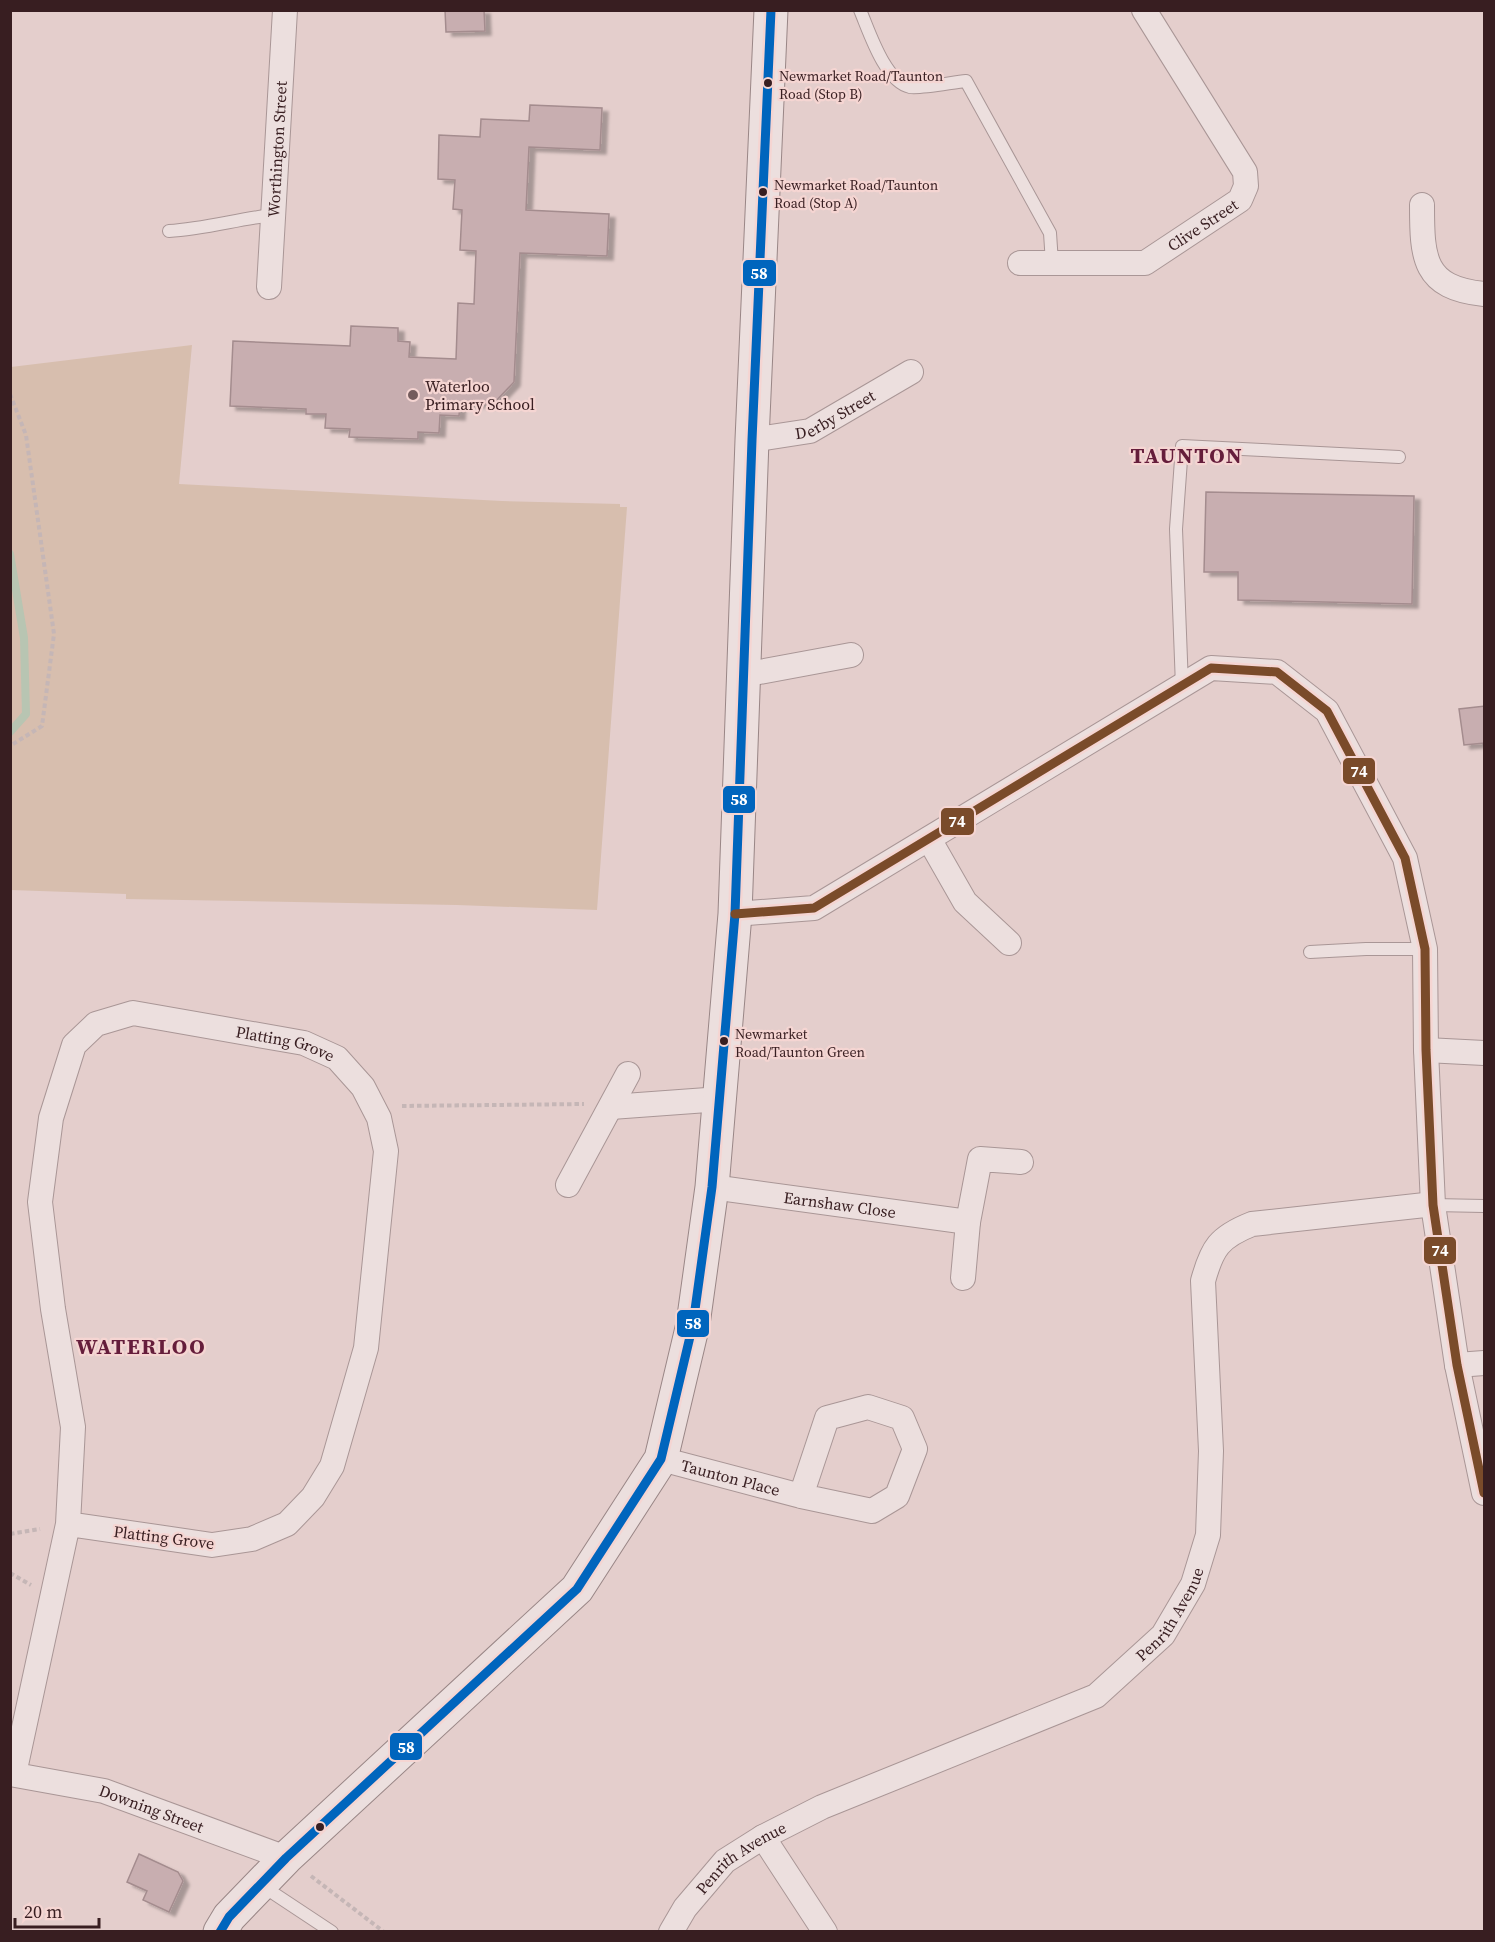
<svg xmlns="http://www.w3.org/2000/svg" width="1495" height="1942" viewBox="0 0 1495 1942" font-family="'Source Serif 4',serif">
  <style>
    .green { fill: #d7beae }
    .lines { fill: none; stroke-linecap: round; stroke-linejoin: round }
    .stream { stroke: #b8c5b2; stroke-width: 8 }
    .building { fill: #c8aeb0; stroke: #a48c8e; stroke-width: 1.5; filter: url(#shadow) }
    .lane-casing { stroke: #a99696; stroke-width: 14 }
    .street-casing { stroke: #a99696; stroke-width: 26 }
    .secondary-casing { stroke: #998686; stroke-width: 35 }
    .path { stroke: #c5b6b6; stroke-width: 4; stroke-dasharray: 4.5 3; stroke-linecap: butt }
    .lane { stroke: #ecdfde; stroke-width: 12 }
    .street { stroke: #ecdfde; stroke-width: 24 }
    .secondary { stroke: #ecdfde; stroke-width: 33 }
    .bus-1-casing { stroke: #f5d5d2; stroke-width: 14 }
    .bus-2-casing { stroke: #f5d5d2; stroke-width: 14 }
    .bus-1 { stroke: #0065bd; stroke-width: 9 }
    .bus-2 { stroke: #7a4b2a; stroke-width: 9 }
    .bus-dot { fill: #381e21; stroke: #f5d5d2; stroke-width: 2 }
    .poi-dot { fill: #745c5d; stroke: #f5d5d2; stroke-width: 2 }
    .labels { text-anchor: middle; stroke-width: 4.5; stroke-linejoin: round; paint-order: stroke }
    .bus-label { font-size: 14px; fill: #381e21; stroke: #f5d5d2; text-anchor: start }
    .street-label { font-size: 16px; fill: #381e21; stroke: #f5d5d2 }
    .poi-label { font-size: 16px; fill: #381e21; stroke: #f5d5d2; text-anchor: start }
    .district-label { font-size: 22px; font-weight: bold; letter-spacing: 1.5px; fill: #651d3b; stroke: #f5d5d2 }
    .line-badge { stroke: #f5d5d2; stroke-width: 2 }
    .badge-label { font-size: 16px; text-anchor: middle; font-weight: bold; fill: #fff }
  </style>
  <defs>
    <filter id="shadow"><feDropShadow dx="6" dy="4" stdDeviation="1.5" flood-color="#0004"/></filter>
  </defs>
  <rect width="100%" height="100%" fill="#e4cecc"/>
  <path class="green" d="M 192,345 L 179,484 L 502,501 L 620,504 L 620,507 L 627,507 L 597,910 L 457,905 L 126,899 L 126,894 L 11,890 L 11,367 Z"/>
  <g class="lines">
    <path class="stream" d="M 10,554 L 24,638 L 26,714 L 10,732"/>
  </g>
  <g class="building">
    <path d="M 445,10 L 484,10 L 485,31 L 446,32 Z"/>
    <path d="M 530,105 L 602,108 L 600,150 L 529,147 L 526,210 L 609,214 L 607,256 L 520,253 L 514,382 L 493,404 L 460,403 L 459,416 L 440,415 L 439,433 L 418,432 L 418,439 L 349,437 L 350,429 L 325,428 L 326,414 L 306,414 L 306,409 L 230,406 L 233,341 L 350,346 L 351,326 L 398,328 L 398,341 L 410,342 L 409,357 L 456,359 L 458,303 L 474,304 L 476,251 L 460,250 L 462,210 L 453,209 L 455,180 L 438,179 L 439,135 L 480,137 L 481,119 L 529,121 Z"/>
    <path d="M 1206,492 L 1414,496 L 1412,604 L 1238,600 L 1238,572 L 1204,572 Z"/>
    <path d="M 1485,706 L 1485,743 L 1464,745 L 1459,709 Z"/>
    <path d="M 139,1854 L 178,1872 L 183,1881 L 169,1912 L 143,1900 L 147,1891 L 127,1882 Z"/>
  </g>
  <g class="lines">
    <g class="lane-casing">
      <g id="lane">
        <path d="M 860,10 C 869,31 885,82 910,87 C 920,89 954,82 966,81 L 1050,233 L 1052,263"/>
        <path d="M 169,231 C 204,229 238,219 273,215"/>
        <path d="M 1182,686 L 1176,529 L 1182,446 L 1399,457"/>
        <path d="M 1310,952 L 1366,949 L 1425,949"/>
        <path d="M 1433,1205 L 1484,1206"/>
        <path d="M 261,1885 L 332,1932"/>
      </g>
    </g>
    <g class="street-casing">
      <g id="street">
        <path d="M 1422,205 C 1422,258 1423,288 1484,294"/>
        <path id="s1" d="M 1020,263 L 1145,263 L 1240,200 L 1246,186 L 1245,172 L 1144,10"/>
        <path id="s2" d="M 269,287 L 285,10"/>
        <path id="s3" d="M 752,440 L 810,431 L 911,372"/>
        <path d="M 743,675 L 851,655"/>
        <path d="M 929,839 L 965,902 L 1009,943"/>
        <path d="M 735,914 L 814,908 L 1211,668 L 1277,672 L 1327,711 L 1405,858 L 1425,949 L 1426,1050 L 1433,1205 L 1457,1365 L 1484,1493"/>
        <path d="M 1426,1050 L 1484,1053"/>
        <path d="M 611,1107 L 721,1099"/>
        <path d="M 568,1185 L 628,1074"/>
        <path id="s4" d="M 712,1187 L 968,1222 L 980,1159 L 1021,1162"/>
        <path d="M 963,1278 L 968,1222"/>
        <path d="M 1457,1365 L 1484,1363"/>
        <path id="s5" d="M 661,1459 L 801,1496 L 872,1511 L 897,1496 L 915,1449 L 902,1418 L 868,1407 L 827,1418 L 801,1496"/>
        <path id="s6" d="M 10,1774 L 104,1791 L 286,1858"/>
        <path id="s7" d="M 14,1774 L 68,1524 L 73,1427 L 53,1309 L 40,1202 L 51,1118 L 74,1045 L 96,1024 L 133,1013 L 304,1043 L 337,1058 L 363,1087 L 379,1118 L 386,1151 L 366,1348 L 332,1466 L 313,1497 L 287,1524 L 252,1539 L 212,1545 L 68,1524"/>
        <path d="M 763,1837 L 825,1932"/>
        <path id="s8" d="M 671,1932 L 685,1908 L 725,1861 L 763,1837 L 822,1807 L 1096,1696 L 1163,1635 L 1193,1584 L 1208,1535 L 1211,1451 L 1203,1281 C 1212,1248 1219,1237 1252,1224 L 1425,1205 L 1433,1205"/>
      </g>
    </g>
    <g class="secondary-casing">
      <path id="secondary" d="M 220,1932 L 229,1917 L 286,1858 L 577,1589 L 661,1459 L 693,1324 L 712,1187 L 735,914 L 752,440 L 771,10"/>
    </g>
    <g class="path">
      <path d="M 10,394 L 26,435 L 54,634 L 42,726 L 10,746"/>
      <path d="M 402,1106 L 584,1104"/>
      <path d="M 10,1534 L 40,1529"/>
      <path d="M 10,1573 L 31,1585"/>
      <path d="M 311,1876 L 384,1932"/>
    </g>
    <use href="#lane" class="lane"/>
    <use href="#street" class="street"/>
    <use href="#secondary" class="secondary"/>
    <g class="bus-1-casing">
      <path id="bus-1" d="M 220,1932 L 229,1917 L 286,1858 L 577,1589 L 661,1459 L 693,1324 L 712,1187 L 735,914 L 752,440 L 771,10"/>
    </g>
    <g class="bus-2-casing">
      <path id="bus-2" d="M 735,914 L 814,908 L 1211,668 L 1277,672 L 1327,711 L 1405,858 L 1425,949 L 1426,1050 L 1433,1205 L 1457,1365 L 1484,1493"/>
    </g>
    <use href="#bus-1" class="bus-1"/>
    <use href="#bus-2" class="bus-2"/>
  </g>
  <g class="bus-dot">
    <circle cx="768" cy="83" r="5"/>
    <circle cx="763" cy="192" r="5"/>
    <circle cx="724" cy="1041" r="5"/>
    <circle cx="320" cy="1827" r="5"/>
  </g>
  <circle class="poi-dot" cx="413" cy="395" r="6"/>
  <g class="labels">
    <g class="bus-label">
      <text x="779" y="81">Newmarket Road/Taunton<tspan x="779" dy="18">Road (Stop B)</tspan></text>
      <text x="774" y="190">Newmarket Road/Taunton<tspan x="774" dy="18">Road (Stop A)</tspan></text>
      <text x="735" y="1039">Newmarket<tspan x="735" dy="18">Road/Taunton Green</tspan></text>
    </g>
    <g class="street-label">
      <text dy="6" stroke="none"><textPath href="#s2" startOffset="138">Worthington Street</textPath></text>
      <text dy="6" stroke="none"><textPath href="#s1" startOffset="194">Clive Street</textPath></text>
      <text dy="6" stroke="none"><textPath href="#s3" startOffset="88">Derby Street</textPath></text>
      <text dy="6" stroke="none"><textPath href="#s7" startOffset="966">Platting Grove</textPath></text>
      <text dy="6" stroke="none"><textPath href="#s4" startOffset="129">Earnshaw Close</textPath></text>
      <text dy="6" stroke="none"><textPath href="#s5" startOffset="72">Taunton Place</textPath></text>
      <text transform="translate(164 1537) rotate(7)" y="6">Platting Grove</text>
      <text dy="6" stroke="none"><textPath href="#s8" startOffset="608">Penrith Avenue</textPath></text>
      <text dy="6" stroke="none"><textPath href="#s6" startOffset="146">Downing Street</textPath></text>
      <text dy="6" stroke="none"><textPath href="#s8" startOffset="104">Penrith Avenue</textPath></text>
    </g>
    <g class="poi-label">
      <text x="425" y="392">Waterloo<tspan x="425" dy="18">Primary School</tspan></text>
    </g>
    <g class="district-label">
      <text x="1187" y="463">TAUNTON</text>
      <text x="141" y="1354">WATERLOO</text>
    </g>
  </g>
  <g class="line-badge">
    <rect x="742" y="259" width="35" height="28" rx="6" fill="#0065bd"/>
    <rect x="1342" y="757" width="34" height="28" rx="6" fill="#7a4b2a"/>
    <rect x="722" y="785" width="34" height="29" rx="6" fill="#0065bd"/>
    <rect x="940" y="807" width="35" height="29" rx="6" fill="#7a4b2a"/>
    <rect x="1423" y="1236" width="34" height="29" rx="6" fill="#7a4b2a"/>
    <rect x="676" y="1309" width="34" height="29" rx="6" fill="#0065bd"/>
    <rect x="389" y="1732" width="34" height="29" rx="6" fill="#0065bd"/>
  </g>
  <g class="badge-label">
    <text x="759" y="279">58</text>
    <text x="1359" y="777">74</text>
    <text x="739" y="805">58</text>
    <text x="957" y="827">74</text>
    <text x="1440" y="1256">74</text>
    <text x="693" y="1329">58</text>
    <text x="406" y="1753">58</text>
  </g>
  <rect width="1495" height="1942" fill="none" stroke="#381e21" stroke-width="24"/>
  <path d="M15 1918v9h84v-9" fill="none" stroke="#381e21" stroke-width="3"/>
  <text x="24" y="1918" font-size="18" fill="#381e21" stroke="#f5d5d2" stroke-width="4.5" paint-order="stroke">20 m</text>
</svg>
